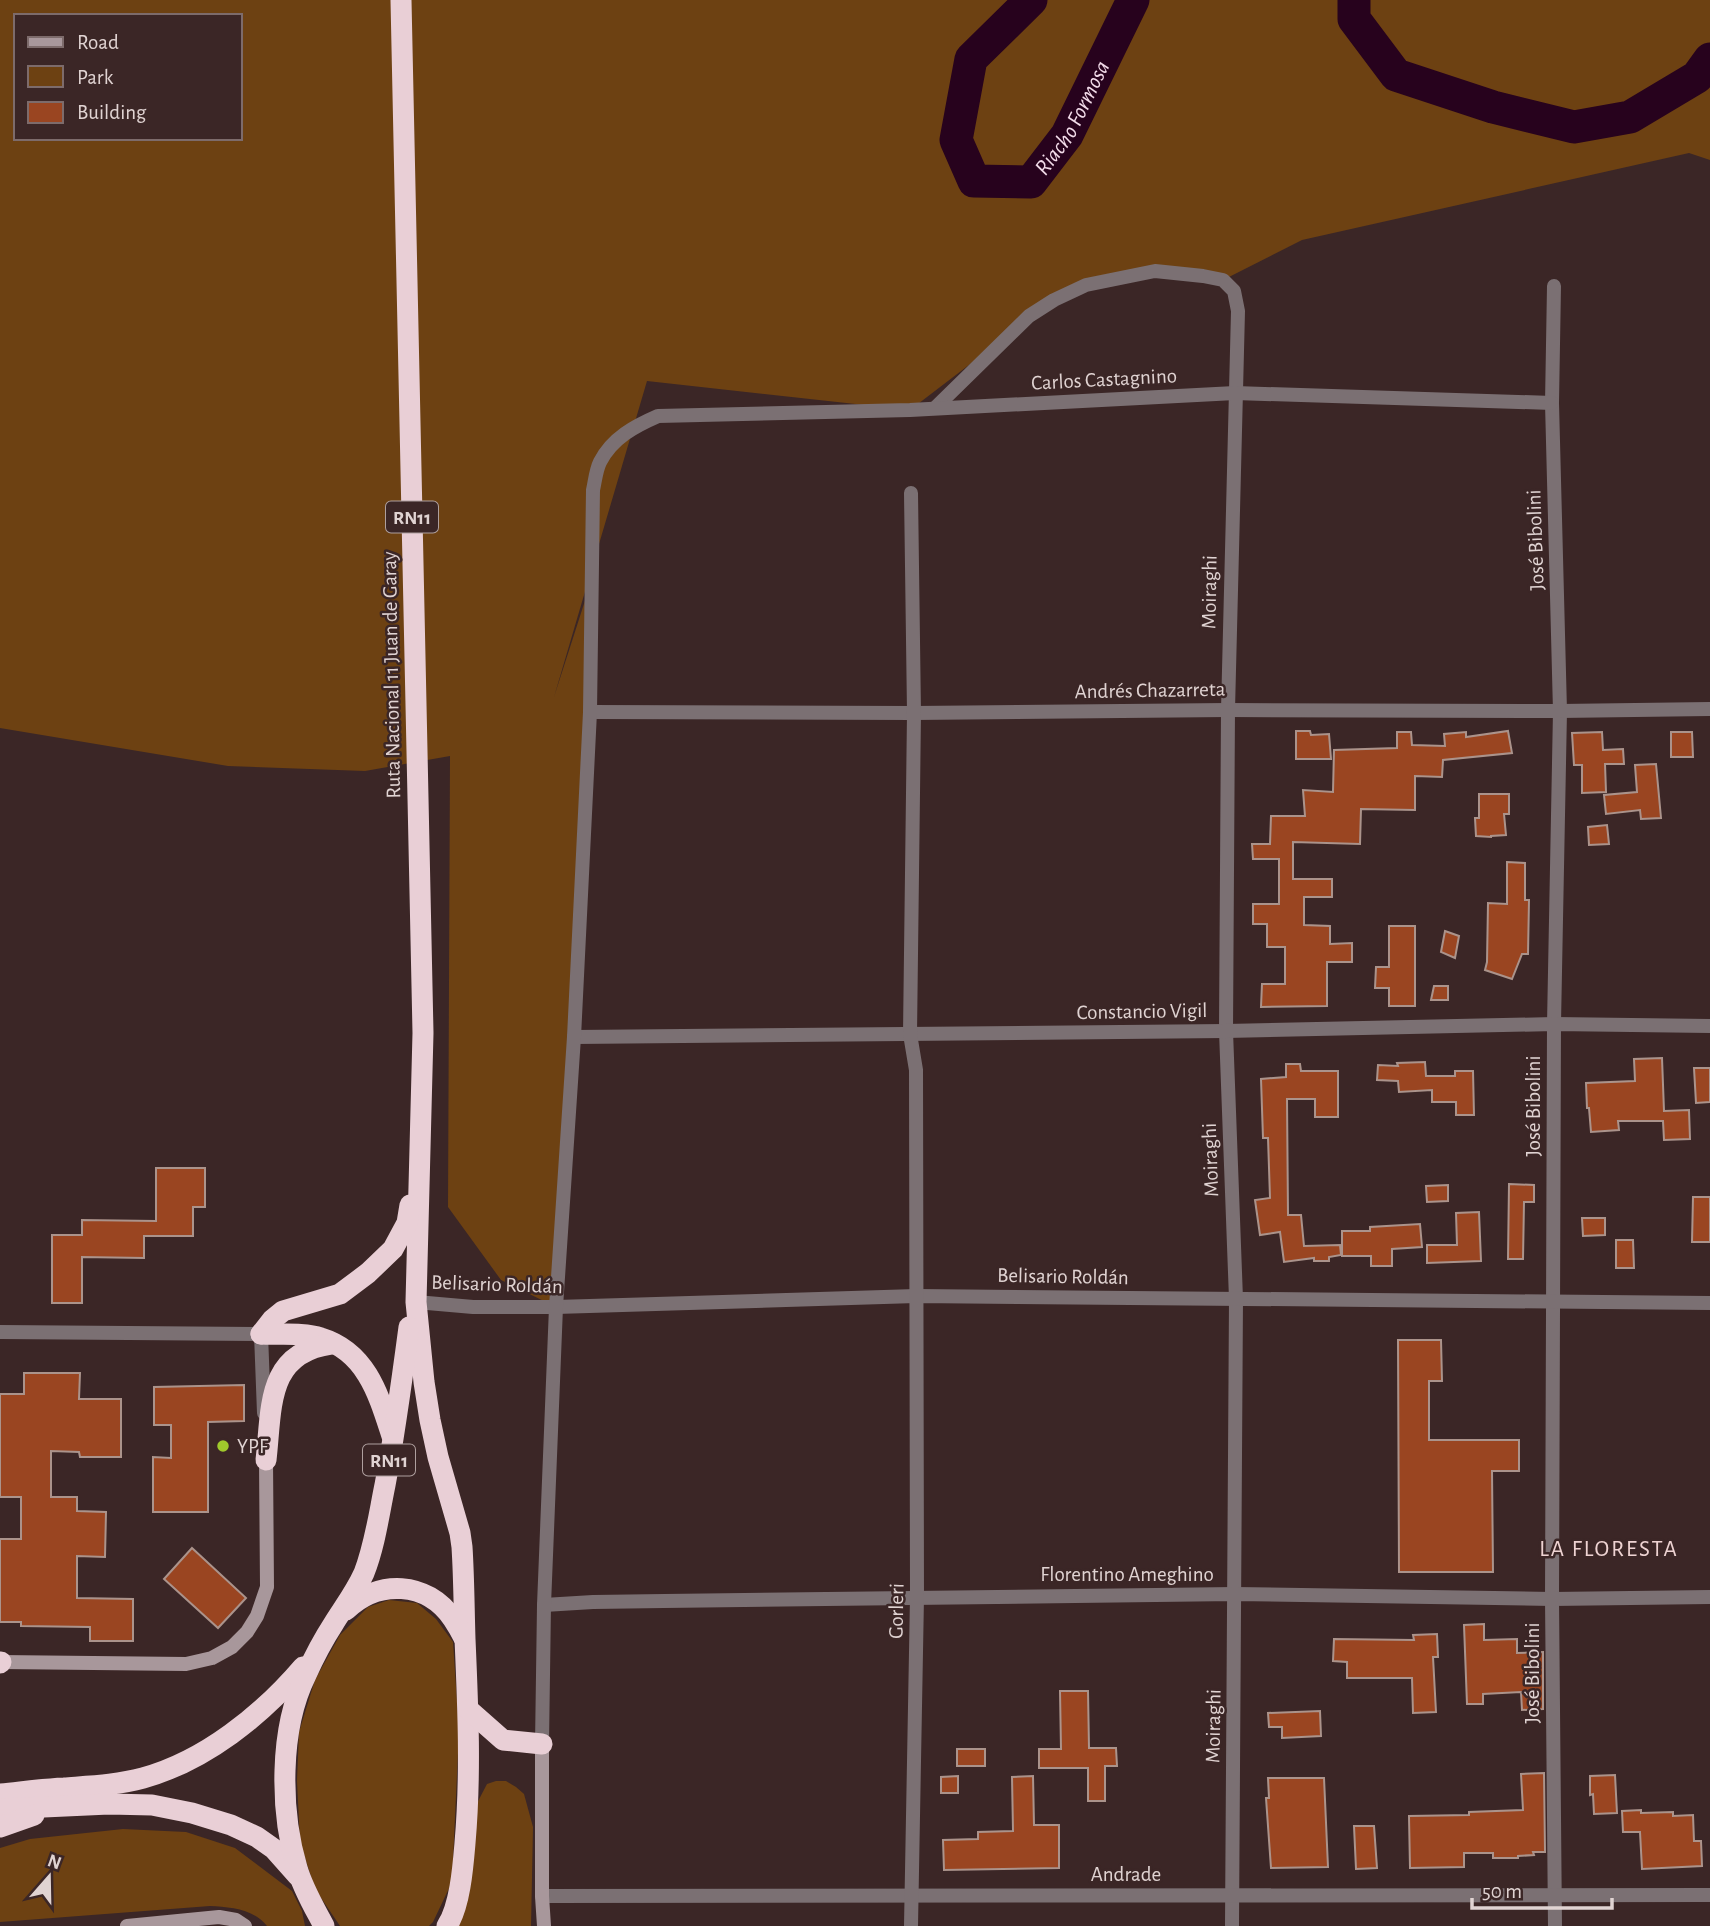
<svg xmlns="http://www.w3.org/2000/svg" width="1710" height="1926" viewBox="0 0 1710 1926" font-family="'Alegreya Sans',sans-serif">
  <style>
    .green { fill: #6d4112; fill-rule: evenodd }
    .lines { fill: none; stroke-linecap: round; stroke-linejoin: round }
    .river { stroke: #27021d; stroke-width: 33 }
    .building { fill: #9a4521; stroke: #ab938b; stroke-width: 2 }
    .street { stroke: #7b7073; stroke-width: 14 }
    .secondary { stroke: #a8979b; stroke-width: 14 }
    .highway { stroke: #e9cfd6; stroke-width: 21 }
    .poi-dot { fill: #a0c92c; stroke: #3b2626; stroke-width: 2.5 }
    .labels { text-anchor: middle; stroke-width: 5; stroke-linejoin: round; paint-order: stroke }
    .shield { fill: #3b2626; stroke: #ae9f9e; stroke-width: 2 }
    .shield-label { font-size: 19px; font-weight: bold; fill: #e0d3d2 }
    .street-label { font-size: 21px; fill: #e0d3d2; stroke: #3b2626 }
    .poi-label { font-size: 21px; fill: #e0d3d2; stroke: #3b2626; text-anchor: start }
    .water-label { font-size: 23px; font-style: italic; fill: #f3dcea; stroke: #3b2626 }
    .neighbourhood-label { font-size: 23px; letter-spacing: 2px; fill: #eed3d2; stroke: #3b2626 }
  </style>
  <rect width="100%" height="100%" fill="#3b2626"/>
  <g class="green">
    <path d="M 0,0 L 1710,0 L 1710,160 L 1689,153 L 1302,240 L 1223,280 L 1155,271 L 1054,300 L 910,410 L 647,381 L 554,697 L 591,582 L 556,1307 L 501,1280 L 448,1207 L 450,756 L 365,771 L 228,766 L 0,728 ZM 16,16 L 240,16 L 240,138 L 16,138 Z"/>
    <path d="M 389,1600 L 417,1603 L 436,1619 L 453,1642 L 459,1731 L 452,1882 L 433,1922 L 429,1926 L 340,1926 L 315,1889 L 300,1842 L 297,1781 L 299,1732 L 315,1680 L 340,1635 L 368,1607 Z"/>
    <path d="M 496,1781 L 506,1781 L 516,1787 L 524,1794 L 533,1827 L 531,1926 L 448,1926 L 475,1807 L 487,1784 Z"/>
    <path d="M 123,1829 L 186,1832 L 235,1848 L 292,1891 L 302,1911 L 305,1926 L 267,1926 C 254,1909 230,1907 210,1906 L 0,1922 L 0,1848 L 30,1839 Z"/>
  </g>
  <g class="lines">
    <g class="river">
      <path id="s1" d="M 1031,0 L 971,59 L 956,140 L 974,181 L 1031,182 L 1067,135 L 1133,0"/>
      <path d="M 1354,0 L 1354,19 L 1396,75 L 1493,107 L 1574,127 L 1630,117 L 1697,77 L 1710,59"/>
    </g>
  </g>
  <g class="building">
    <path d="M 1296,731 L 1310,731 L 1311,735 L 1329,734 L 1331,759 L 1296,759 Z"/>
    <path d="M 1508,731 L 1512,753 L 1443,760 L 1442,777 L 1415,776 L 1415,810 L 1361,809 L 1360,844 L 1293,842 L 1293,879 L 1332,879 L 1332,897 L 1304,897 L 1304,925 L 1330,926 L 1330,944 L 1352,943 L 1352,962 L 1327,962 L 1327,1006 L 1261,1007 L 1262,984 L 1285,984 L 1285,947 L 1267,947 L 1267,924 L 1253,924 L 1253,904 L 1279,904 L 1279,859 L 1253,859 L 1252,844 L 1270,844 L 1271,816 L 1305,816 L 1303,790 L 1333,792 L 1334,750 L 1397,748 L 1397,732 L 1411,732 L 1412,745 L 1445,746 L 1444,734 L 1466,732 L 1466,737 Z"/>
    <path d="M 1602,732 L 1603,750 L 1623,749 L 1624,764 L 1605,764 L 1606,792 L 1582,793 L 1582,765 L 1574,765 L 1572,733 Z"/>
    <path d="M 1671,732 L 1692,732 L 1693,757 L 1671,757 Z"/>
    <path d="M 1656,764 L 1661,818 L 1641,819 L 1640,810 L 1606,814 L 1604,795 L 1637,792 L 1635,765 Z"/>
    <path d="M 1479,794 L 1509,794 L 1509,814 L 1504,814 L 1506,835 L 1491,836 L 1491,837 L 1476,836 L 1475,818 L 1479,818 Z"/>
    <path d="M 1607,825 L 1609,844 L 1589,845 L 1588,827 Z"/>
    <path d="M 1507,862 L 1525,863 L 1525,900 L 1529,900 L 1528,954 L 1522,954 L 1512,979 L 1485,970 L 1487,962 L 1488,903 L 1507,904 Z"/>
    <path d="M 1389,926 L 1415,926 L 1415,1006 L 1389,1006 L 1389,988 L 1375,988 L 1376,967 L 1389,967 Z"/>
    <path d="M 1445,931 L 1459,936 L 1455,958 L 1441,952 Z"/>
    <path d="M 1434,986 L 1448,986 L 1448,1000 L 1431,1000 Z"/>
    <path d="M 1662,1058 L 1664,1111 L 1689,1110 L 1690,1139 L 1664,1140 L 1663,1121 L 1618,1121 L 1619,1130 L 1591,1132 L 1589,1108 L 1587,1108 L 1586,1083 L 1635,1081 L 1634,1059 Z"/>
    <path d="M 1425,1062 L 1426,1076 L 1455,1076 L 1455,1071 L 1473,1071 L 1474,1115 L 1456,1115 L 1456,1102 L 1432,1102 L 1432,1090 L 1399,1092 L 1398,1081 L 1377,1080 L 1378,1065 L 1398,1066 L 1397,1063 Z"/>
    <path d="M 1286,1064 L 1300,1064 L 1301,1071 L 1338,1071 L 1338,1117 L 1315,1117 L 1315,1099 L 1287,1099 L 1288,1215 L 1301,1215 L 1304,1246 L 1340,1245 L 1341,1255 L 1329,1257 L 1329,1261 L 1314,1261 L 1314,1258 L 1284,1262 L 1280,1232 L 1260,1235 L 1255,1200 L 1270,1198 L 1268,1138 L 1263,1138 L 1261,1079 L 1286,1077 Z"/>
    <path d="M 1694,1068 L 1710,1068 L 1710,1102 L 1696,1103 Z"/>
    <path d="M 156,1168 L 205,1168 L 205,1207 L 193,1207 L 193,1236 L 144,1236 L 144,1258 L 82,1257 L 82,1303 L 52,1303 L 52,1235 L 82,1235 L 82,1220 L 156,1221 Z"/>
    <path d="M 1509,1184 L 1534,1185 L 1534,1202 L 1524,1202 L 1523,1259 L 1508,1259 Z"/>
    <path d="M 1448,1185 L 1448,1201 L 1427,1202 L 1426,1186 Z"/>
    <path d="M 1693,1197 L 1710,1197 L 1710,1242 L 1692,1242 Z"/>
    <path d="M 1479,1212 L 1481,1261 L 1427,1263 L 1427,1245 L 1457,1245 L 1456,1213 Z"/>
    <path d="M 1582,1218 L 1605,1218 L 1605,1235 L 1583,1236 Z"/>
    <path d="M 1420,1224 L 1422,1247 L 1392,1249 L 1392,1266 L 1371,1266 L 1371,1256 L 1342,1256 L 1342,1231 L 1370,1231 L 1370,1227 Z"/>
    <path d="M 1616,1240 L 1633,1240 L 1634,1268 L 1616,1268 Z"/>
    <path d="M 1398,1340 L 1441,1340 L 1442,1381 L 1429,1381 L 1429,1440 L 1519,1440 L 1519,1471 L 1492,1471 L 1493,1572 L 1399,1572 Z"/>
    <path d="M 24,1373 L 80,1373 L 79,1399 L 121,1399 L 121,1457 L 80,1457 L 79,1452 L 51,1451 L 51,1497 L 77,1497 L 77,1511 L 106,1512 L 105,1557 L 77,1556 L 77,1598 L 133,1599 L 133,1641 L 90,1641 L 90,1627 L 21,1626 L 21,1622 L 0,1622 L 0,1539 L 21,1539 L 21,1497 L 0,1497 L 0,1394 L 24,1394 Z"/>
    <path d="M 244,1385 L 244,1421 L 208,1422 L 208,1512 L 153,1512 L 153,1457 L 171,1458 L 171,1425 L 154,1425 L 154,1387 Z"/>
    <path d="M 192,1548 L 246,1598 L 218,1628 L 164,1579 Z"/>
    <path d="M 1484,1624 L 1484,1640 L 1517,1639 L 1517,1653 L 1543,1652 L 1543,1709 L 1522,1710 L 1521,1692 L 1483,1694 L 1483,1704 L 1467,1704 L 1464,1625 Z"/>
    <path d="M 1437,1634 L 1438,1657 L 1433,1657 L 1436,1712 L 1413,1713 L 1412,1678 L 1347,1678 L 1347,1662 L 1333,1661 L 1334,1639 L 1414,1640 L 1413,1635 Z"/>
    <path d="M 1060,1691 L 1088,1691 L 1089,1748 L 1116,1748 L 1117,1766 L 1105,1766 L 1105,1801 L 1088,1801 L 1088,1768 L 1039,1768 L 1039,1749 L 1061,1749 Z"/>
    <path d="M 1320,1711 L 1321,1736 L 1282,1738 L 1282,1727 L 1269,1727 L 1268,1713 Z"/>
    <rect x="957" y="1749" width="28" height="17"/>
    <path d="M 1544,1773 L 1545,1852 L 1533,1852 L 1534,1855 L 1518,1856 L 1518,1858 L 1493,1858 L 1493,1853 L 1464,1853 L 1464,1867 L 1410,1868 L 1409,1816 L 1469,1815 L 1469,1812 L 1523,1810 L 1521,1774 Z"/>
    <path d="M 1615,1775 L 1617,1813 L 1594,1814 L 1593,1794 L 1590,1795 L 1590,1776 Z"/>
    <path d="M 958,1776 L 958,1793 L 941,1793 L 941,1777 Z"/>
    <path d="M 1033,1776 L 1034,1825 L 1059,1825 L 1059,1868 L 944,1870 L 943,1840 L 978,1839 L 978,1832 L 1013,1831 L 1012,1777 Z"/>
    <path d="M 1268,1778 L 1324,1778 L 1328,1867 L 1271,1868 L 1266,1798 L 1269,1798 Z"/>
    <path d="M 1641,1810 L 1641,1813 L 1673,1812 L 1673,1816 L 1693,1815 L 1694,1841 L 1701,1841 L 1702,1866 L 1642,1869 L 1640,1832 L 1623,1832 L 1622,1811 Z"/>
    <path d="M 1354,1826 L 1374,1826 L 1377,1868 L 1356,1869 Z"/>
  </g>
  <g class="lines">
    <g class="street">
      <path d="M 1554,286 L 1552,403 L 1560,711 L 1554,1024 L 1552,1599 L 1555,1926"/>
      <path d="M 935,408 L 1029,316 L 1054,300 L 1086,285 L 1155,271 L 1203,276 L 1223,280 L 1234,291 L 1238,311 L 1228,710 L 1226,1031 L 1236,1299 L 1232,1926"/>
      <path d="M 590,712 L 914,713 L 1228,710 L 1560,711 L 1710,709"/>
      <path d="M 574,1037 L 1226,1031 L 1554,1024 L 1710,1026"/>
      <path d="M 416,1302 L 473,1307 L 556,1307 L 916,1296 L 1710,1303"/>
      <path d="M 0,1332 L 261,1334 L 264,1413"/>
      <path d="M 544,1605 L 593,1602 L 664,1601 L 1235,1594 L 1552,1599 L 1710,1597"/>
      <path d="M 542,1744 L 544,1605 L 556,1307 L 574,1037 L 590,712 L 593,490 C 595,481 596,470 600,462 C 612,438 635,426 658,416 L 910,410 L 1235,393 L 1552,403"/>
      <path d="M 542,1896 L 1710,1895"/>
      <path d="M 911,1926 L 917,1597 L 916,1070 L 910,1034 L 914,713 L 911,493"/>
    </g>
    <g class="secondary">
      <path d="M 0,1662 L 186,1664 L 212,1658 L 232,1647 L 247,1632 L 257,1616 L 267,1587 L 266,1460"/>
      <path d="M 542,1744 L 542,1896 L 544,1926"/>
      <path d="M 127,1926 L 219,1917 L 236,1920 L 245,1926"/>
    </g>
    <g class="highway">
      <path d="M 401,0 L 423,1033 L 416,1302 L 424,1382 L 430,1420 L 438,1457 L 460,1533 L 462,1547 C 464,1578 464,1608 465,1639 C 468,1707 471,1775 465,1843 C 463,1867 460,1906 447,1926"/>
      <path d="M 261,1334 L 272,1320 L 283,1311 L 340,1294 L 368,1273 L 393,1249 L 407,1223 L 410,1205"/>
      <path d="M 261,1334 C 280,1335 303,1332 321,1338 C 367,1352 379,1396 392,1436"/>
      <path d="M 266,1460 C 272,1408 266,1353 331,1344"/>
      <path d="M 346,1610 C 378,1579 427,1581 453,1619 C 457,1625 461,1632 464,1638"/>
      <path d="M 0,1663 L 1,1662"/>
      <path d="M 469,1710 L 503,1740 L 542,1744"/>
      <path d="M 0,1794 C 21,1792 42,1789 64,1788 C 90,1786 117,1785 143,1778 C 205,1761 262,1715 303,1667"/>
      <path d="M 0,1809 L 109,1804 L 152,1805 L 192,1813 L 231,1825 L 257,1837 L 274,1849 L 298,1876"/>
      <path d="M 0,1827 L 34,1815"/>
      <path d="M 324,1926 C 314,1907 303,1889 297,1868 C 280,1811 279,1729 306,1675 C 314,1657 323,1640 334,1623 C 344,1607 356,1591 364,1573 C 375,1545 379,1514 385,1485 C 395,1433 402,1380 409,1327"/>
    </g>
  </g>
  <circle class="poi-dot" cx="223" cy="1446" r="7"/>
  <g class="labels">
    <g class="shield">
      <rect x="386" y="501.5" width="52" height="31" rx="5"/>
      <rect x="363" y="1444.5" width="52" height="31" rx="5"/>
    </g>
    <g class="shield-label">
      <text x="412" y="524">RN11</text>
      <text x="389" y="1467">RN11</text>
    </g>
    <g class="street-label">
      <text transform="translate(1104 379) rotate(-3)" y="7">Carlos Castagnino</text>
      <text transform="translate(1535 540) rotate(-92)" y="7">José Bibolini</text>
      <text transform="translate(1209 592) rotate(-89)" y="7">Moiraghi</text>
      <text transform="translate(391 675) rotate(-91)" y="7">Ruta Nacional 11 Juan de Garay</text>
      <text transform="translate(1150 690) rotate(-1)" y="7">Andrés Chazarreta</text>
      <text transform="translate(1142 1011) rotate(-1)" y="7">Constancio Vigil</text>
      <text transform="translate(1533 1106) rotate(-90)" y="7">José Bibolini</text>
      <text transform="translate(1210 1160) rotate(-92)" y="7">Moiraghi</text>
      <text transform="translate(1063 1276) rotate(1)" y="7">Belisario Roldán</text>
      <text transform="translate(497 1284) rotate(2)" y="7">Belisario Roldán</text>
      <text x="1127" y="1581">Florentino Ameghino</text>
      <text transform="translate(896 1611) rotate(-89)" y="7">Gorleri</text>
      <text transform="translate(1532 1673) rotate(-90)" y="7">José Bibolini</text>
      <text transform="translate(1213 1726) rotate(-89)" y="7">Moiraghi</text>
      <text x="1126" y="1881">Andrade</text>
    </g>
    <g class="poi-label">
      <text x="237" y="1453">YPF</text>
    </g>
    <g class="water-label">
      <text dy="8" stroke="none"><textPath href="#s1" startOffset="345">Riacho Formosa</textPath></text>
    </g>
    <g class="neighbourhood-label">
      <text x="1609" y="1556">LA FLORESTA</text>
    </g>
  </g>
  <rect x="14" y="14" width="228" height="126" fill="#3b2626" stroke="#7d6b6b" stroke-width="2"/>
  <rect x="28" y="37" width="35" height="10" fill="#a8979b" stroke="#7d6b6b" stroke-width="2"/>
  <text x="77" y="49" font-size="21" fill="#e0d3d2">Road</text>
  <rect x="28" y="66" width="35" height="21" fill="#6d4112" stroke="#7d6b6b" stroke-width="2"/>
  <text x="77" y="84" font-size="21" fill="#e0d3d2">Park</text>
  <rect x="28" y="102" width="35" height="21" fill="#9a4521" stroke="#7d6b6b" stroke-width="2"/>
  <text x="77" y="119" font-size="21" fill="#e0d3d2">Building</text>
  <g transform="translate(49 1877) rotate(20)" stroke="#3b2626" stroke-width="5" paint-order="stroke">
  <path d="M0-5L12 26L0 18L-12 26Z" fill="#e0d3d2"/>
  <text y="-10" font-size="19" font-weight="bold" text-anchor="middle" fill="#e0d3d2">N</text>
  </g>
  <path d="M1472 1898v10h140v-10" fill="none" stroke="#e0d3d2" stroke-width="3.5"/>
  <text x="1482" y="1898" font-size="21" fill="#e0d3d2" stroke="#3b2626" stroke-width="5" paint-order="stroke">50 m</text>
</svg>
